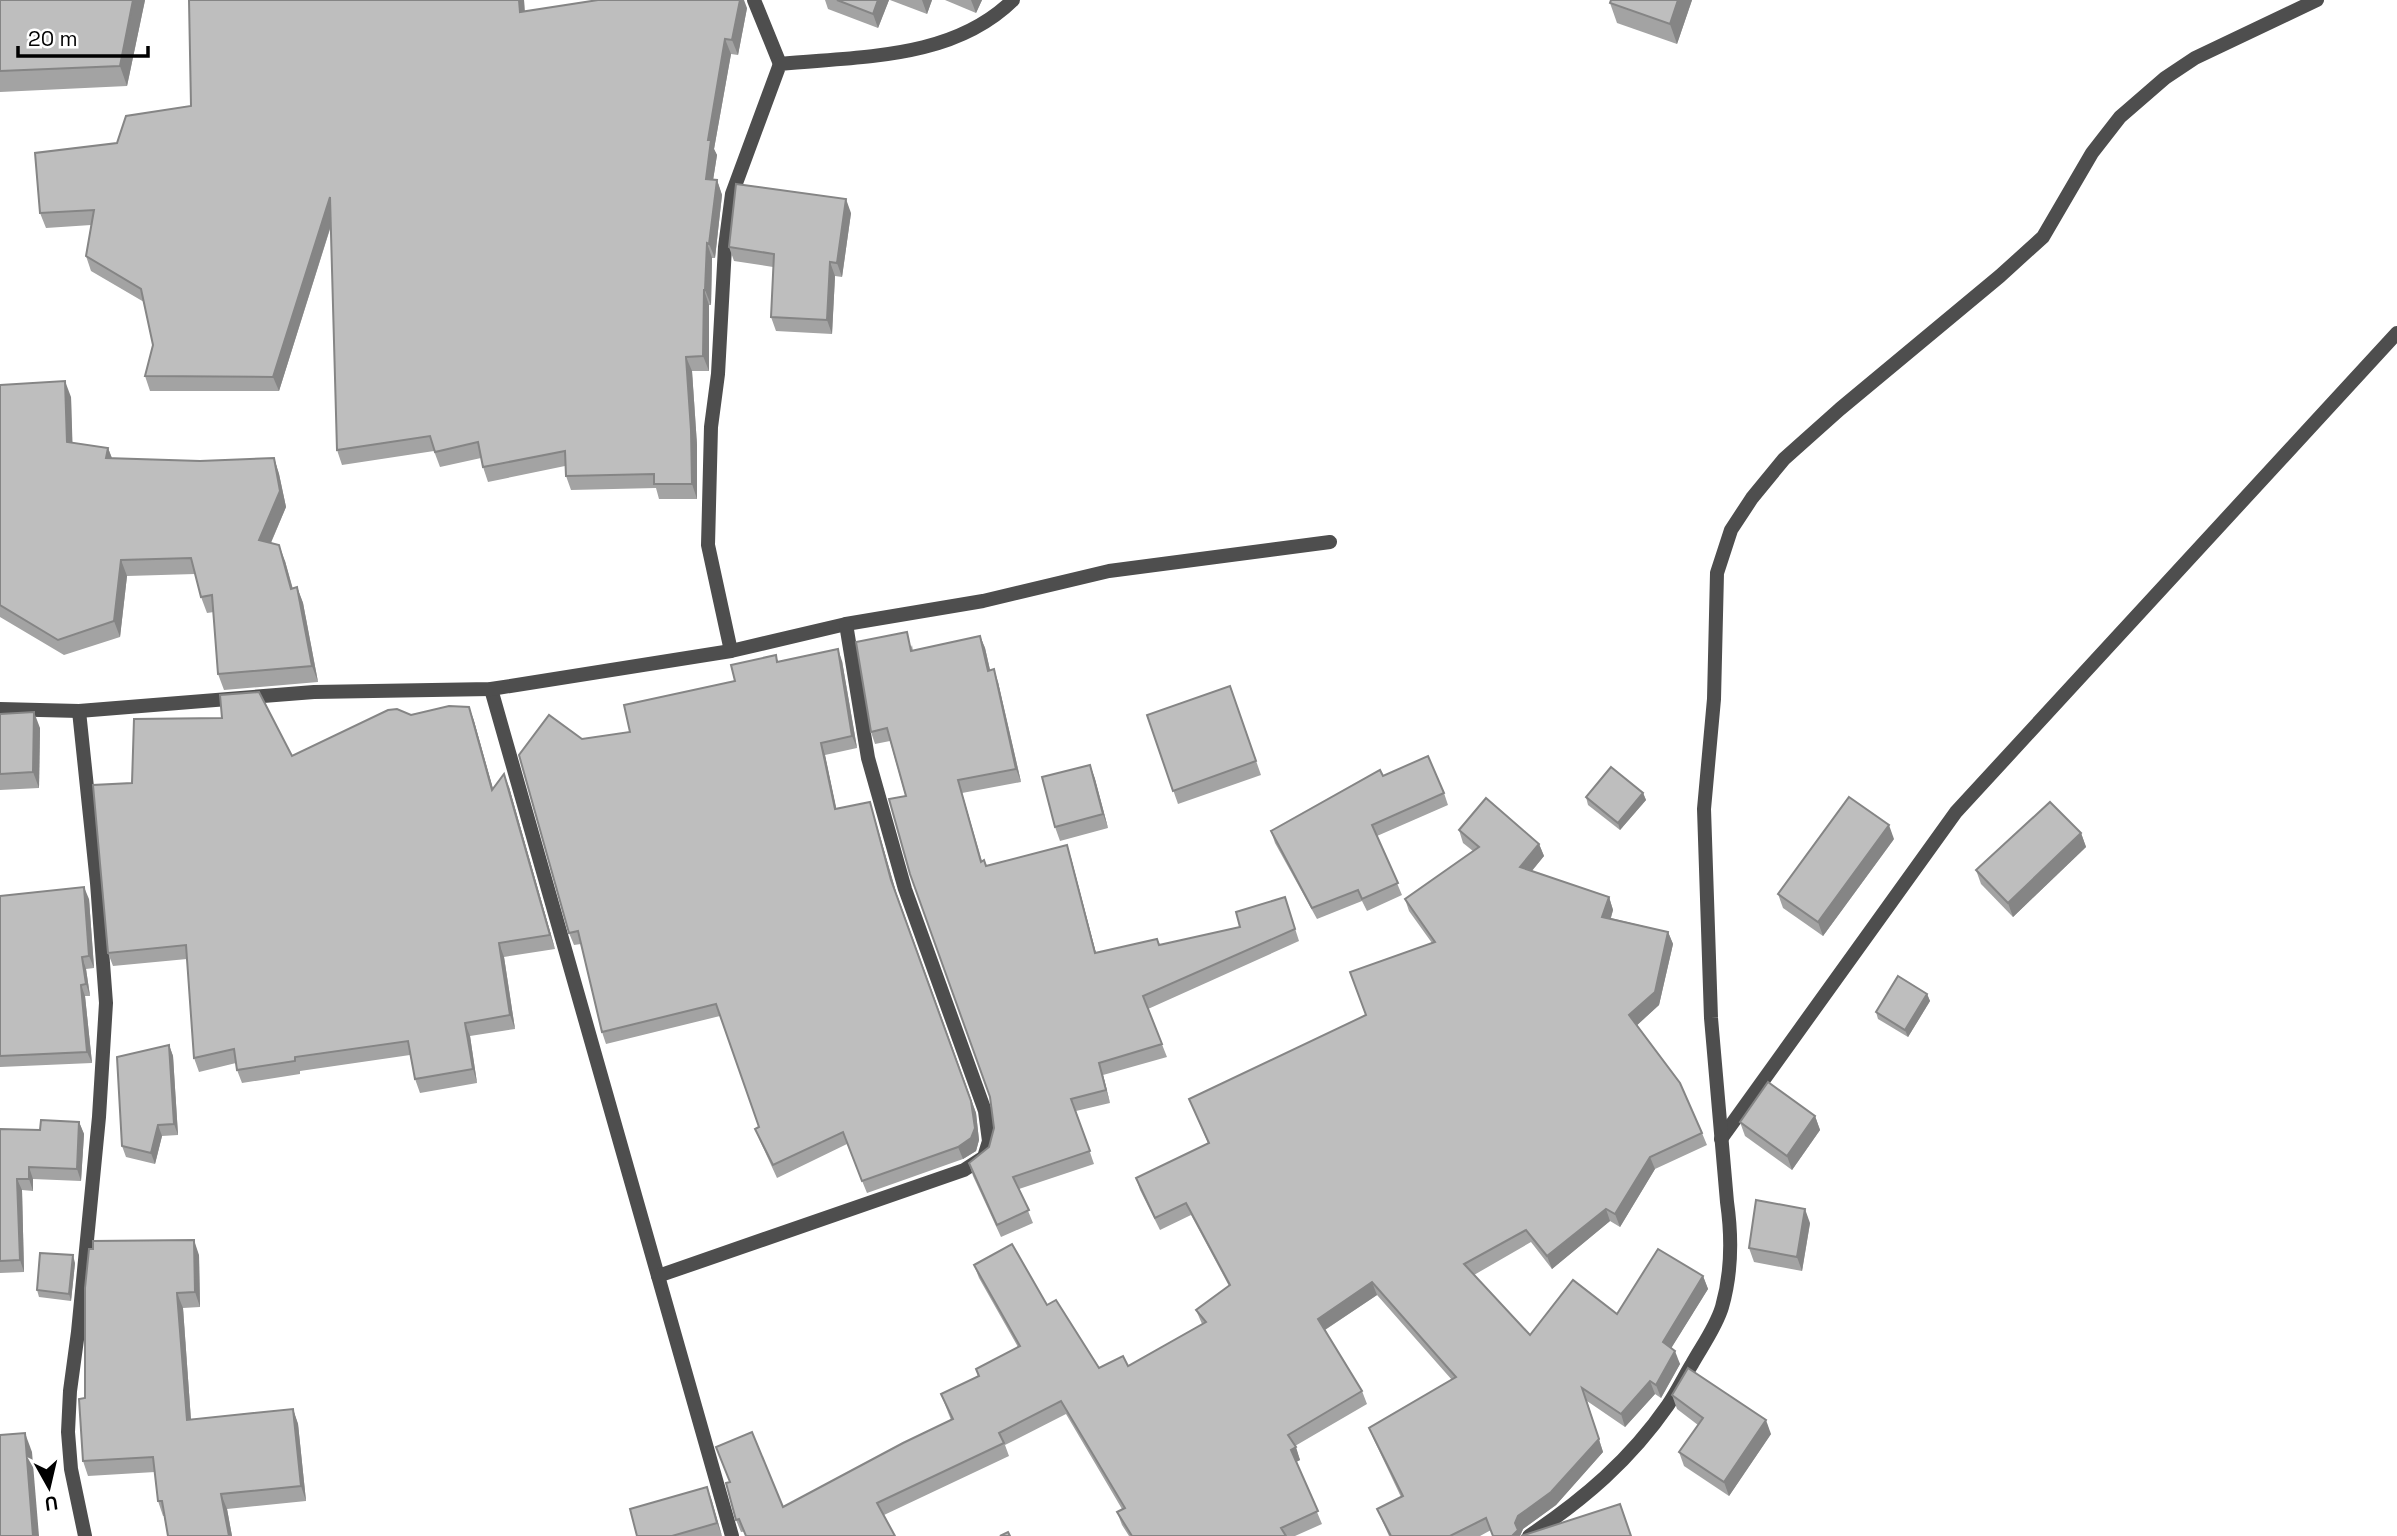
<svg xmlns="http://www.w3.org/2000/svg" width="2397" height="1536" viewBox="0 0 2397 1536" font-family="'Space Grotesk',sans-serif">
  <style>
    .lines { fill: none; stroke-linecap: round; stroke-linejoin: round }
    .street { stroke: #4e4e4e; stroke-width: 14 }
    .wall { fill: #a3a3a3 }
    .shaded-wall { fill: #858585 }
    .building { fill: #bebebe; stroke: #858585; stroke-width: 2 }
  </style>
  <rect width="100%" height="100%" fill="#fff"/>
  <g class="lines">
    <g class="street">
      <path d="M 754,0 L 780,64"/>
      <path d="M 731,651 L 708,545 L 711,427 L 718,374 L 725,247 L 732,194 L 780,64 C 860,56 952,60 1013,0"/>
      <path d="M 491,689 L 732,1536"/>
      <path d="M 0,709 L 79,711 L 314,692 L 491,689 L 731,651 L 846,624 L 983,601 L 1109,571 L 1330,542"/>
      <path d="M 79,711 L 97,883 L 106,1003 L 99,1117 L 78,1332 L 70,1391 L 68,1432 L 71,1469 L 85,1536"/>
      <path d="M 1721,1139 L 1956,812 L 2397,333"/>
      <path d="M 658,1276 L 964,1170 L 984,1157 L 989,1141 L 985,1111 L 905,889 L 868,758 L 846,624"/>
      <path d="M 1529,1536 C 1584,1499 1630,1460 1668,1405 C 1677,1392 1684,1377 1692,1364 C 1702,1346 1716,1327 1722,1307 C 1732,1272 1732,1237 1727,1202 L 1711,1018 L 1704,809 L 1714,699 L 1717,573 L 1731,530 L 1752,498 L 1784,459 L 1840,409 L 2000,276 L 2043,237 L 2092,153 L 2120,117 L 2165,78 L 2195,58 L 2317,0"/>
    </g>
  </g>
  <g class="wall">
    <path d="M 0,0 L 145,0 L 127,86 L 0,92 Z"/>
    <path d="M 189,0 L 524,0 L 525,11 L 747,8 L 738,55 L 731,54 L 714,149 L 717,155 L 713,180 L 717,180 L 722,195 L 715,258 L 712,258 L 711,305 L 709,305 L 709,371 L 692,371 L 697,445 L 697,499 L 659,499 L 656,488 L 571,490 L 566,476 L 565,466 L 488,482 L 483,467 L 481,458 L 440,467 L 434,451 L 342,465 L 337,450 L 331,226 L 279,391 L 150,391 L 145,376 L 153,345 L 144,302 L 91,271 L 86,256 L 91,225 L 46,228 L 40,213 L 191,106 Z"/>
    <path d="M 825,0 L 889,0 L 878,28 L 828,9 Z"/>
    <path d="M 890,0 L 932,0 L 927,14 Z"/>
    <path d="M 945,0 L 982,0 L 976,13 Z"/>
    <path d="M 1692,0 L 1677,44 L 1617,23 L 1610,3 Z"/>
    <path d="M 851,213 L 842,277 L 835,276 L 832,334 L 776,331 L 771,317 L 773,267 L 734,261 L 729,247 Z"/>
    <path d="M 0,385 L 71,397 L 72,443 L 108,448 L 112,458 L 200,461 L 274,458 L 279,474 L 286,507 L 271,543 L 285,561 L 293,589 L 297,587 L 303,603 L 318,682 L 224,690 L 218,674 L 214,612 L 207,613 L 201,597 L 195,574 L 127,576 L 120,637 L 64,655 L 0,617 Z"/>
    <path d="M 980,636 L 985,648 L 990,670 L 998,682 L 1021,782 L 962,793 L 982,861 L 986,866 L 1071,858 L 1096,953 L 1157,939 L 1160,945 L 1240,927 L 1285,897 L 1299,941 L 1148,1009 L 1167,1057 L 1103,1075 L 1110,1103 L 1076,1111 L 1094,1164 L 1019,1189 L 1033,1223 L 1001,1237 L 973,1176 L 969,1163 L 989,1147 L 994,1128 L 990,1097 L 890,741 L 875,744 L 871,732 L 912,645 L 913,651 Z"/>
    <path d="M 776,655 L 778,662 L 842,661 L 857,748 L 825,755 L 836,808 L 874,815 L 896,892 L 976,1113 L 979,1140 L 976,1151 L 963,1159 L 867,1193 L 847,1144 L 777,1178 L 760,1141 L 755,1129 L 759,1127 L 720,1016 L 606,1044 L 602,1032 L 581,944 L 574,945 L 569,933 L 630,732 L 735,681 Z"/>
    <path d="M 1230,686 L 1261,775 L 1178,804 L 1147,715 Z"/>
    <path d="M 469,707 L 474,721 L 493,789 L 509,787 L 555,949 L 504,957 L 515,1029 L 470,1036 L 477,1083 L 420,1093 L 415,1079 L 410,1055 L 300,1071 L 300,1074 L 242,1083 L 237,1070 L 236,1063 L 199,1072 L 194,1058 L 187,959 L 113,966 L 108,953 L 132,783 L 292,756 L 411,715 Z"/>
    <path d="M 0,714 L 40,728 L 39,788 L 0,790 Z"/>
    <path d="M 1090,765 L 1095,779 L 1108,828 L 1060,841 L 1055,827 Z"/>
    <path d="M 1383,776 L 1444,793 L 1448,805 L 1377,836 L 1402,895 L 1367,911 L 1362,901 L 1317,919 L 1275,843 L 1271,831 Z"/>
    <path d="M 1643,793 L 1646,800 L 1620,830 L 1588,805 L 1586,797 Z"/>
    <path d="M 1459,830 L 1539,844 L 1544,856 L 1532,871 L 1609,897 L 1613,910 L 1611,918 L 1668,932 L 1673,944 L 1659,1005 L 1637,1025 L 1702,1133 L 1707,1145 L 1655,1169 L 1620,1227 L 1610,1221 L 1552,1269 L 1531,1242 L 1474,1275 L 1530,1335 L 1617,1314 L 1703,1276 L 1708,1289 L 1671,1348 L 1680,1364 L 1661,1398 L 1655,1394 L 1625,1427 L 1587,1401 L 1603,1452 L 1556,1505 L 1523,1529 L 1520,1536 L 1491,1530 L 1480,1536 L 1389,1536 L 1377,1509 L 1401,1497 L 1374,1440 L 1369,1428 L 1452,1380 L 1377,1295 L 1325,1330 L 1362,1391 L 1367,1404 L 1295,1446 L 1300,1460 L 1296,1462 L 1322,1524 L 1295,1536 L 1129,1536 L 1122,1525 L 1117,1512 L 1122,1509 L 1066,1414 L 1005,1445 L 1009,1456 L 884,1515 L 741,1532 L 736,1520 L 730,1482 L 716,1447 L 783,1507 L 951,1420 L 941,1394 L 978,1376 L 976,1369 L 1018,1347 L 979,1278 L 974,1265 L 1047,1305 L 1099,1368 L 1128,1366 L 1202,1324 L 1196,1310 L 1229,1286 L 1191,1215 L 1160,1230 L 1140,1190 L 1136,1178 L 1208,1143 L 1189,1099 L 1366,1015 L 1432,943 L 1409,911 L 1405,899 L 1473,851 L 1463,843 Z"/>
    <path d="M 2081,833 L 2086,847 L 2013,917 L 1981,884 L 1976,870 Z"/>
    <path d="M 1894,839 L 1823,936 L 1783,908 L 1778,894 Z"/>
    <path d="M 0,896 L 89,899 L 94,968 L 86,969 L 90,996 L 85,996 L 92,1063 L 0,1067 Z"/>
    <path d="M 1927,994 L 1930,1001 L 1908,1037 L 1878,1019 L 1876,1012 Z"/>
    <path d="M 169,1045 L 173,1056 L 178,1135 L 162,1136 L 155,1164 L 126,1157 L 122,1146 Z"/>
    <path d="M 1815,1116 L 1820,1130 L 1792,1170 L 1745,1136 L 1740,1122 Z"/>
    <path d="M 79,1122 L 84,1134 L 81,1181 L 33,1179 L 33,1191 L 22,1190 L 24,1272 L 0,1273 L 0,1129 L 40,1130 Z"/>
    <path d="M 1810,1223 L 1802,1271 L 1754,1262 L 1749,1248 Z"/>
    <path d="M 199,1255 L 200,1307 L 183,1308 L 191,1420 L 293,1409 L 298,1424 L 306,1501 L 227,1509 L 232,1536 L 168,1536 L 164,1516 L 163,1516 L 158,1501 L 155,1472 L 88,1476 L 83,1461 L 85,1398 Z"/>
    <path d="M 75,1263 L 71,1301 L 39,1297 L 37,1290 Z"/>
    <path d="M 1672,1395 L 1771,1434 L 1729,1496 L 1684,1466 L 1679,1452 L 1698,1425 L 1677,1409 Z"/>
    <path d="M 707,1487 L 722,1536 L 637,1536 Z"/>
  </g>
  <g class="shaded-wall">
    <path d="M 133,0 L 145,0 L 127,86 L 120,66 Z"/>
    <path d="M 519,0 L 524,0 L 525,27 L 520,12 Z"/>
    <path d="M 740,0 L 744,0 L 747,8 L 738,55 L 732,40 Z"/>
    <path d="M 878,0 L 889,0 L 878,28 L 873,14 Z"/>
    <path d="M 922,0 L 932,0 L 927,14 Z"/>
    <path d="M 971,0 L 982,0 L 976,13 Z"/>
    <path d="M 1678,0 L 1692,0 L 1677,44 L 1670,24 Z"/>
    <path d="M 725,39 L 731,54 L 714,149 L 717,155 L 711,193 L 706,179 L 708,140 Z"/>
    <path d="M 717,180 L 722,195 L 715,258 L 709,244 Z"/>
    <path d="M 330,197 L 335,212 L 279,391 L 273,377 Z"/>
    <path d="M 846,199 L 851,213 L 842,277 L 837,263 Z"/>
    <path d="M 707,243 L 712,258 L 711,305 L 705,290 Z"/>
    <path d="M 830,262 L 835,276 L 832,334 L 827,320 Z"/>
    <path d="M 704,290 L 709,305 L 709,371 L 703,356 Z"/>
    <path d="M 686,357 L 692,371 L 697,445 L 697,499 L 692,484 Z"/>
    <path d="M 65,381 L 71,397 L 73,458 L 67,442 Z"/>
    <path d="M 108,448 L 114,464 L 106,458 Z"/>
    <path d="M 274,458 L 279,474 L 286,507 L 265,556 L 259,540 Z"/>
    <path d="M 279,545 L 285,561 L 297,605 L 291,589 Z"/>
    <path d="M 121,560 L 127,576 L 120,637 L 114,621 Z"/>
    <path d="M 297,587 L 303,603 L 318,682 L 312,666 Z"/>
    <path d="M 980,636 L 985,648 L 993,683 L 988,671 Z"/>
    <path d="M 838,649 L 842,661 L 857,748 L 852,736 Z"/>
    <path d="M 994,669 L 998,682 L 1021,782 L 1016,769 Z"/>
    <path d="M 469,707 L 474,721 L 497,803 L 492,790 Z"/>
    <path d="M 34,712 L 40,728 L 39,788 L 33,772 Z"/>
    <path d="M 821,743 L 825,755 L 839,821 L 835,809 Z"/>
    <path d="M 1090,765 L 1095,779 L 1108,828 L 1103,814 Z"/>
    <path d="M 504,774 L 509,787 L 555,949 L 550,935 Z"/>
    <path d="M 958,780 L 962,793 L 985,874 L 981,862 Z"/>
    <path d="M 1643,793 L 1646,800 L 1620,830 L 1618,823 Z"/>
    <path d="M 870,802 L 896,892 L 976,1113 L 979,1140 L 976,1151 L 963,1159 L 958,1147 L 891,880 Z"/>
    <path d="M 1889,825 L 1894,839 L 1823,936 L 1818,922 Z"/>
    <path d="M 2081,833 L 2086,847 L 2013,917 L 2008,903 Z"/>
    <path d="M 1539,844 L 1544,856 L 1524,880 L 1520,867 Z"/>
    <path d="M 1067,845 L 1071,858 L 1099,965 L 1095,953 Z"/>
    <path d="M 84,887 L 89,899 L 94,968 L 89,956 Z"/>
    <path d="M 1609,897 L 1613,910 L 1607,929 L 1602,917 Z"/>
    <path d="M 1668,932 L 1673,944 L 1659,1005 L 1634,1028 L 1629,1015 Z"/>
    <path d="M 499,943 L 504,957 L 515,1029 L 510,1015 Z"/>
    <path d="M 82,957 L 86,969 L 90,996 L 86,984 Z"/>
    <path d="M 81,985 L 85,996 L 92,1063 L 87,1052 Z"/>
    <path d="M 1927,994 L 1930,1001 L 1908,1037 L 1905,1030 Z"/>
    <path d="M 465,1023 L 470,1036 L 477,1083 L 473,1069 Z"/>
    <path d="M 169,1045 L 173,1056 L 178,1135 L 174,1124 Z"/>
    <path d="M 1099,1063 L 1103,1075 L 1110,1103 L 1106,1090 Z"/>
    <path d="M 1815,1116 L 1820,1130 L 1792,1170 L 1787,1156 Z"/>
    <path d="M 79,1122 L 84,1134 L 81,1181 L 77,1169 Z"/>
    <path d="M 158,1125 L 162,1136 L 155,1164 L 151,1153 Z"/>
    <path d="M 1650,1157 L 1655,1169 L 1620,1227 L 1615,1214 Z"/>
    <path d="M 29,1167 L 33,1179 L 33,1191 L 29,1179 Z"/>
    <path d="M 17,1179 L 22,1190 L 24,1272 L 20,1260 Z"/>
    <path d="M 1606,1209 L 1610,1221 L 1552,1269 L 1547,1256 Z"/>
    <path d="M 1805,1209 L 1810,1223 L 1802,1271 L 1797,1257 Z"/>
    <path d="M 194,1240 L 199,1255 L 200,1307 L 195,1292 Z"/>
    <path d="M 73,1255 L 75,1263 L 71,1301 L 69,1294 Z"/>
    <path d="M 1703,1276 L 1708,1289 L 1667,1355 L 1663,1342 Z"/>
    <path d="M 1372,1282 L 1377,1295 L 1323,1331 L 1318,1319 Z"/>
    <path d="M 177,1293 L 183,1308 L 192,1435 L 187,1420 Z"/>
    <path d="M 1675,1351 L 1680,1364 L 1661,1398 L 1656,1385 Z"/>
    <path d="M 1650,1381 L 1655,1394 L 1625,1427 L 1621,1414 Z"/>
    <path d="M 1582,1388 L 1603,1452 L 1556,1505 L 1523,1529 L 1520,1536 L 1512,1536 L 1515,1523 Z"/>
    <path d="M 293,1409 L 298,1424 L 306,1501 L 301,1486 Z"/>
    <path d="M 1766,1420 L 1771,1434 L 1729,1496 L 1724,1482 Z"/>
    <path d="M 25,1433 L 32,1452 L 39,1536 L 33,1536 Z"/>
    <path d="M 1296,1447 L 1300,1460 L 1296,1462 L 1291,1450 Z"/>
    <path d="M 707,1487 L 712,1501 L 722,1536 L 717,1523 Z"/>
    <path d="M 221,1494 L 227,1509 L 232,1536 L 229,1536 Z"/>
  </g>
  <g class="building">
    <path d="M 0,0 L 133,0 L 120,66 L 0,71 Z"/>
    <path d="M 189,0 L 519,0 L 520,12 L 598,0 L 740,0 L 732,40 L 725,39 L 708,140 L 711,140 L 706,179 L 717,180 L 709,244 L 707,243 L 705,290 L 704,290 L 703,356 L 686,357 L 691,430 L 692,484 L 654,484 L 654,474 L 566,476 L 565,451 L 483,467 L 478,442 L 435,452 L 430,436 L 337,450 L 330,197 L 273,377 L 145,376 L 153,345 L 141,289 L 86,256 L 94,210 L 40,213 L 35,153 L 117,143 L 126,116 L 191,106 Z"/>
    <path d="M 837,0 L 878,0 L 873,14 Z"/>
    <path d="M 1611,0 L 1678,0 L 1670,24 L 1610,3 Z"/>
    <path d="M 736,184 L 846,199 L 837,263 L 830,262 L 827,320 L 771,317 L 774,254 L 729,247 Z"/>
    <path d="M 65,381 L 67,442 L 108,448 L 106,458 L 200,461 L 274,458 L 280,491 L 259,540 L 279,545 L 291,589 L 297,587 L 312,666 L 218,674 L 212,595 L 201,597 L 191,558 L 121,560 L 114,621 L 58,640 L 0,605 L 0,385 Z"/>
    <path d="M 907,632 L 911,651 L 980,636 L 988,671 L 994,669 L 1016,769 L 958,780 L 981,862 L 984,860 L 986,866 L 1067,845 L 1095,953 L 1157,939 L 1159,945 L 1240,927 L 1236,912 L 1285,897 L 1295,929 L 1143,996 L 1162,1044 L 1099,1063 L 1106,1090 L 1071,1099 L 1090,1151 L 1013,1177 L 1029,1210 L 997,1225 L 969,1163 L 989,1147 L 994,1128 L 990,1097 L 910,874 L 889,799 L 906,796 L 887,728 L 871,732 L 856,642 Z"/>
    <path d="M 838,649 L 852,736 L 821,743 L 835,809 L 870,802 L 891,880 L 971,1101 L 975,1128 L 971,1138 L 958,1147 L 862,1181 L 843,1132 L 773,1165 L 755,1129 L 759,1127 L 716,1004 L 602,1032 L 578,931 L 569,933 L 519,755 L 549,715 L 582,739 L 630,732 L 624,705 L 735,681 L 731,665 L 776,655 L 777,662 Z"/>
    <path d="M 1230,686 L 1256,761 L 1173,791 L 1147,715 Z"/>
    <path d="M 259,692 L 292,756 L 388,710 L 397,709 L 411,715 L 449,706 L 469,707 L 492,790 L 504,774 L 550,935 L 499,943 L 510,1015 L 465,1023 L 473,1069 L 415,1079 L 408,1041 L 295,1057 L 295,1061 L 237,1070 L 234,1049 L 194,1058 L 186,945 L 108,953 L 93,785 L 132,783 L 134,719 L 222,718 L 220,695 Z"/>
    <path d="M 34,712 L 33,772 L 0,774 L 0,714 Z"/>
    <path d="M 1428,756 L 1444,793 L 1372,825 L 1398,883 L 1362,899 L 1358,890 L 1312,908 L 1271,831 L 1380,770 L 1383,776 Z"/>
    <path d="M 1090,765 L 1103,814 L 1055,827 L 1042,777 Z"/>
    <path d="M 1611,767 L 1643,793 L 1618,823 L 1586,797 Z"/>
    <path d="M 1849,797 L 1889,825 L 1818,922 L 1778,894 Z"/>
    <path d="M 1486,798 L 1539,844 L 1520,867 L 1609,897 L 1602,917 L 1668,932 L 1655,992 L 1629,1015 L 1680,1083 L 1702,1133 L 1650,1157 L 1615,1214 L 1606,1209 L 1547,1256 L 1526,1230 L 1464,1264 L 1530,1335 L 1573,1280 L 1617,1314 L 1658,1249 L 1703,1276 L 1663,1342 L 1675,1351 L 1656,1385 L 1650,1381 L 1621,1414 L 1582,1388 L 1599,1439 L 1551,1492 L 1518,1516 L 1515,1523 L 1518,1530 L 1512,1536 L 1493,1536 L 1486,1518 L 1450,1536 L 1391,1536 L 1377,1509 L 1403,1496 L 1369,1428 L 1456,1377 L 1372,1282 L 1318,1319 L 1362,1391 L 1288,1435 L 1296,1447 L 1291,1450 L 1318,1511 L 1281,1528 L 1286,1536 L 1132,1536 L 1117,1512 L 1125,1508 L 1061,1401 L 999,1433 L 1004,1443 L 877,1503 L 895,1536 L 746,1536 L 739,1519 L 736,1520 L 726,1483 L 730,1482 L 716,1447 L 752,1432 L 783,1507 L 903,1443 L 953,1419 L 941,1394 L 979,1376 L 976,1369 L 1020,1346 L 974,1265 L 1012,1244 L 1047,1305 L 1056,1300 L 1099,1368 L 1123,1356 L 1128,1366 L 1206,1322 L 1196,1310 L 1230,1285 L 1186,1203 L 1155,1218 L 1136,1178 L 1209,1143 L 1189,1099 L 1366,1015 L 1350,972 L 1435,942 L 1405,899 L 1479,847 L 1459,830 Z"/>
    <path d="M 2050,802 L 2081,833 L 2008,903 L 1976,870 Z"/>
    <path d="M 84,887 L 89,956 L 82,957 L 86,984 L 81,985 L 87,1052 L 0,1056 L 0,896 Z"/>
    <path d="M 1898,976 L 1927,994 L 1905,1030 L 1876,1012 Z"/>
    <path d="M 169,1045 L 174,1124 L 158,1125 L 151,1153 L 122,1146 L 117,1057 Z"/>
    <path d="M 1768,1082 L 1815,1116 L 1787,1156 L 1740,1122 Z"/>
    <path d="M 41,1120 L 79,1122 L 77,1169 L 29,1167 L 29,1179 L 17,1179 L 20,1260 L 0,1261 L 0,1129 L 40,1130 Z"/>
    <path d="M 1756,1200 L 1805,1209 L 1797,1257 L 1749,1248 Z"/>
    <path d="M 194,1240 L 195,1292 L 177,1293 L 187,1420 L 293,1409 L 301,1486 L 221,1494 L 229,1536 L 168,1536 L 162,1501 L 158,1501 L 153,1457 L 83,1461 L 79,1399 L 85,1398 L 85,1288 L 89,1249 L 93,1249 L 93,1241 Z"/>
    <path d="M 40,1253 L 73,1255 L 69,1294 L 37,1290 Z"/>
    <path d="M 1688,1368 L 1766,1420 L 1724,1482 L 1679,1452 L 1703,1418 L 1672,1395 Z"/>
    <path d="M 25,1433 L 33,1536 L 0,1536 L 0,1435 Z"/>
    <path d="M 707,1487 L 717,1523 L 672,1536 L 637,1536 L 630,1509 Z"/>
    <path d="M 1620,1504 L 1631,1536 L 1521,1536 Z"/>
    <path d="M 1008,1532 L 1010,1536 L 1000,1536 Z"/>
  </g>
  <g transform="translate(49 1487) rotate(172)" stroke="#ffffff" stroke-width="5" paint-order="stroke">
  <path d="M0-5L12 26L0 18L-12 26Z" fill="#000000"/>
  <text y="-10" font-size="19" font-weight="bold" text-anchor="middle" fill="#000000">U</text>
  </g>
  <path d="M18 46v10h130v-10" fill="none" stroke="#000000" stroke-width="3.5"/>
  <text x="28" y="46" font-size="21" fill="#000000" stroke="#ffffff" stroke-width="5" paint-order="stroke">20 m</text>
</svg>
